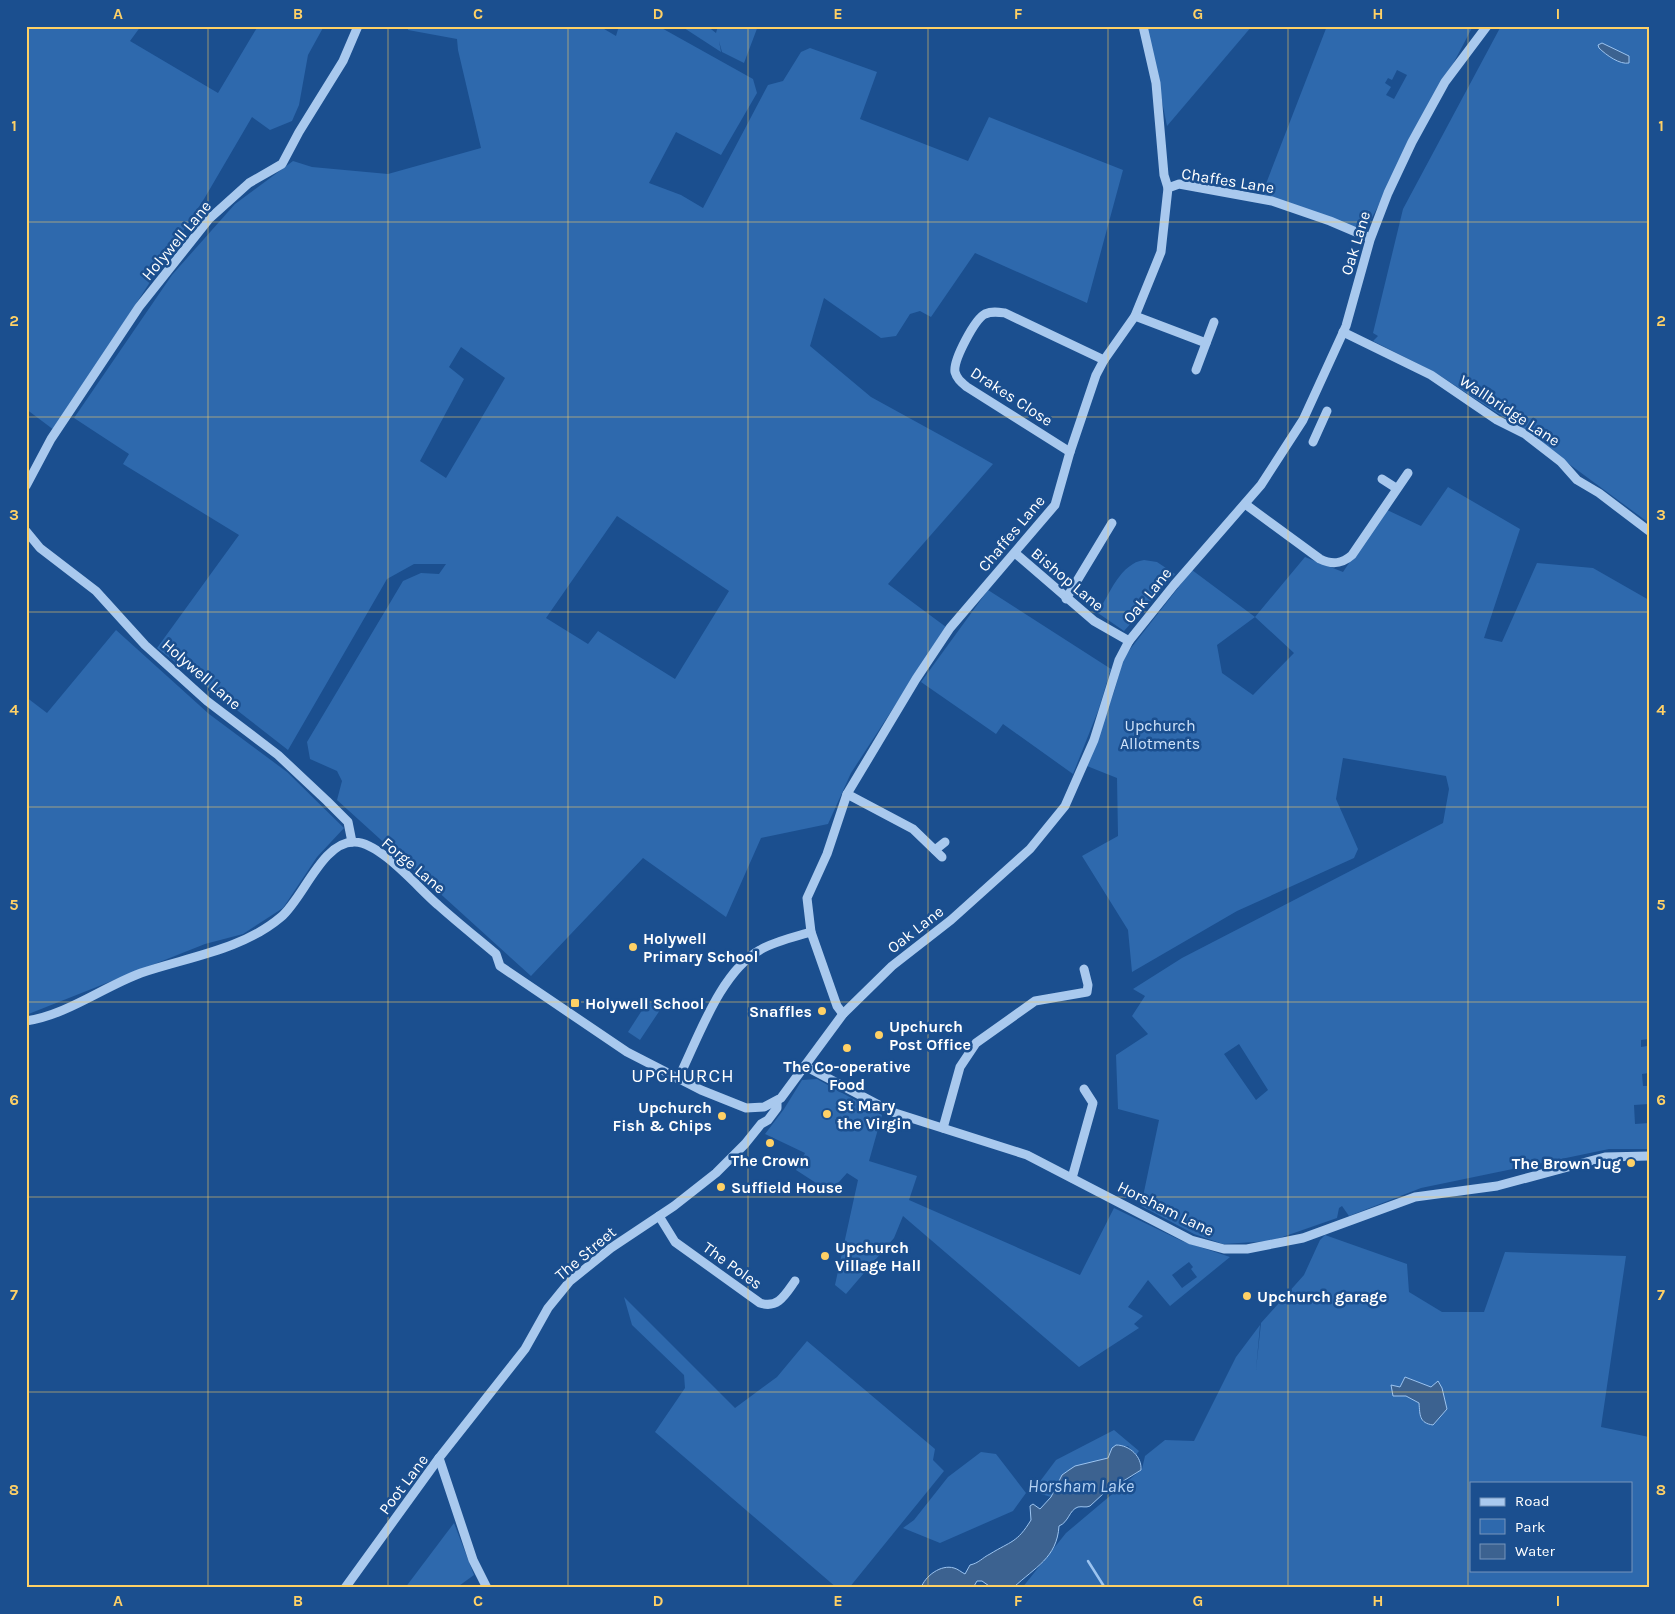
<svg xmlns="http://www.w3.org/2000/svg" width="1675" height="1614" viewBox="0 0 1675 1614" font-family="Karla,sans-serif">
  <style>
    .green { fill: #2e69ad; fill-rule: evenodd }
    .water { fill: #3c6290; stroke: #9cc4f0 }
    .lines { fill: none; stroke-linecap: round; stroke-linejoin: round }
    .stream { stroke: #9cc4f0; stroke-width: 2.5 }
    .minor { stroke: #a9c9ee; stroke-width: 9 }
    .grid { fill: none; stroke: #ffd166; stroke-width: 1; stroke-opacity: 0.55 }
    .poi-dot { fill: #ffd166; stroke: #1b4f8f; stroke-width: 2 }
    .labels { text-anchor: middle; stroke-width: 5; stroke-linejoin: round; paint-order: stroke }
    .street-label { font-size: 16px; fill: #fff; stroke: #1b4f8f }
    .park-label { font-size: 16px; fill: #cfe3fa; stroke: #1b4f8f }
    .poi-label { font-size: 16px; font-weight: bold; fill: #fff; stroke: #1b4f8f; text-anchor: start }
    .water-label { font-size: 18px; font-style: italic; fill: #b5d3f5; stroke: #1b4f8f }
    .quarter-label { font-size: 19px; letter-spacing: 1px; fill: #fff; stroke: #1b4f8f }
    .neatline { fill: none; stroke: #ffd166; stroke-width: 2 }
    .grid-label { font-size: 16px; text-anchor: middle; font-weight: bold; fill: #ffd166 }
  </style>
  <rect width="100%" height="100%" fill="#1b4f8f"/>
  <g class="green">
    <path d="M 26,26 L 141,26 L 130,41 L 218,93 L 258,26 L 324,26 L 308,55 L 299,105 L 292,121 L 270,130 L 252,117 L 204,199 L 54,430 L 26,409 Z"/>
    <path d="M 408,26 L 599,26 L 616,36 L 619,26 L 658,26 L 753,79 L 757,93 L 721,155 L 676,132 L 649,183 L 681,195 L 703,208 L 768,85 L 783,81 L 801,52 L 810,48 L 877,72 L 860,119 L 968,161 L 989,117 L 1123,170 L 1087,303 L 975,253 L 931,317 L 920,311 L 910,314 L 896,336 L 881,338 L 824,298 L 810,346 L 871,397 L 993,464 L 888,584 L 946,627 L 851,773 L 828,824 L 761,838 L 726,917 L 643,858 L 531,976 L 337,800 L 342,781 L 337,771 L 310,759 L 307,742 L 403,581 L 421,573 L 439,574 L 446,564 L 414,564 L 387,579 L 288,750 L 157,648 L 239,535 L 123,464 L 129,454 L 74,418 L 172,275 L 235,204 L 293,161 L 312,167 L 388,174 L 481,148 L 458,50 L 457,39 L 408,30 ZM 461,347 L 505,378 L 446,478 L 420,461 L 464,379 L 449,367 ZM 617,516 L 729,591 L 675,679 L 598,631 L 588,644 L 546,618 Z"/>
    <path d="M 681,26 L 707,26 L 716,33 L 718,26 L 758,26 L 744,63 L 722,52 L 719,41 L 721,52 Z"/>
    <path d="M 1147,26 L 1252,26 L 1167,126 Z"/>
    <path d="M 1327,26 L 1473,26 L 1365,231 L 1262,194 ZM 1397,70 L 1407,75 L 1394,99 L 1386,95 L 1391,87 L 1385,83 L 1388,78 L 1392,80 Z"/>
    <path d="M 1501,26 L 1649,26 L 1649,523 L 1523,430 L 1436,373 L 1373,341 L 1378,336 L 1373,333 L 1403,209 Z"/>
    <path d="M 1448,487 L 1520,529 L 1484,638 L 1502,642 L 1537,563 L 1593,568 L 1649,600 L 1649,1039 L 1641,1040 L 1641,1047 L 1647,1046 L 1649,1073 L 1642,1074 L 1643,1086 L 1649,1086 L 1649,1104 L 1634,1105 L 1635,1124 L 1649,1123 L 1649,1149 L 1609,1149 L 1421,1188 L 1349,1216 L 1342,1206 L 1339,1208 L 1337,1218 L 1271,1241 L 1223,1244 L 1194,1234 L 1141,1206 L 1159,1120 L 1118,1109 L 1116,1055 L 1148,1034 L 1132,1016 L 1145,996 L 1133,989 L 1182,958 L 1443,823 L 1449,789 L 1446,776 L 1343,758 L 1336,799 L 1358,849 L 1354,858 L 1237,911 L 1132,972 L 1128,930 L 1082,856 L 1118,836 L 1117,778 L 1087,766 L 1114,692 L 1124,657 L 1192,570 L 1255,617 L 1305,557 L 1343,572 L 1385,509 L 1421,526 ZM 1255,617 L 1294,653 L 1253,695 L 1222,673 L 1217,645 ZM 1239,1044 L 1268,1090 L 1256,1100 L 1224,1054 Z"/>
    <path d="M 1144,560 L 1157,562 L 1175,574 L 1124,631 L 1098,613 C 1109,594 1121,563 1144,560 Z"/>
    <path d="M 988,590 L 1111,669 L 1098,711 L 1073,774 L 1003,724 L 996,734 L 921,682 Z"/>
    <path d="M 116,630 L 209,714 L 287,772 L 344,828 L 317,857 L 283,908 L 243,934 L 205,944 L 26,1015 L 26,697 L 47,713 Z"/>
    <path d="M 648,1001 L 660,1010 L 640,1040 L 628,1032 Z"/>
    <path d="M 817,1079 L 882,1115 L 869,1161 L 917,1176 L 909,1200 L 1080,1275 L 1114,1208 L 1182,1241 L 1230,1257 L 1170,1306 L 1148,1280 L 1128,1307 L 1143,1316 L 1134,1324 L 1139,1328 L 1079,1367 L 903,1216 L 894,1238 L 846,1294 L 835,1285 L 858,1180 L 847,1173 L 830,1192 L 796,1170 L 805,1153 L 765,1134 L 784,1109 L 802,1080 ZM 1189,1262 L 1193,1267 L 1191,1269 L 1197,1277 L 1182,1288 L 1172,1275 Z"/>
    <path d="M 1325,1235 L 1407,1264 L 1409,1292 L 1442,1312 L 1484,1312 L 1505,1252 L 1626,1256 L 1601,1427 L 1649,1437 L 1649,1588 L 1022,1588 L 1066,1533 L 1142,1469 L 1145,1456 L 1165,1440 L 1194,1441 L 1236,1357 L 1260,1325 L 1256,1370 L 1261,1323 L 1304,1275 L 1320,1240 ZM 1405,1377 L 1431,1387 L 1421,1419 L 1419,1403 L 1391,1385 L 1400,1387 ZM 1471,1483 L 1631,1483 L 1631,1570 L 1471,1570 Z"/>
    <path d="M 624,1297 L 735,1408 L 777,1377 L 807,1341 L 935,1449 L 933,1460 L 944,1471 L 849,1588 L 837,1588 L 655,1432 L 685,1388 L 684,1375 L 632,1325 Z"/>
    <path d="M 1114,1430 L 1139,1451 L 1136,1455 L 1128,1446 L 1112,1448 L 1108,1457 L 1051,1497 L 1041,1494 L 1038,1484 L 1056,1460 Z"/>
    <path d="M 981,1452 L 996,1454 L 1026,1493 L 1013,1511 L 940,1543 L 903,1528 L 914,1520 L 948,1477 Z"/>
    <path d="M 454,1523 L 474,1575 L 456,1588 L 405,1588 Z"/>
  </g>
  <g class="water">
    <path d="M 1602,43 L 1629,56 L 1629,63 C 1620,65 1606,55 1599,48 L 1598,45 Z"/>
    <path d="M 1405,1377 L 1431,1387 L 1438,1381 L 1442,1388 L 1447,1409 L 1433,1425 C 1419,1423 1420,1415 1419,1403 L 1406,1396 L 1393,1396 L 1391,1385 L 1400,1387 Z"/>
    <path d="M 1116,1445 C 1130,1445 1142,1457 1141,1470 L 1104,1493 L 1090,1506 C 1086,1508 1082,1506 1078,1507 C 1069,1510 1069,1522 1059,1526 C 1057,1558 1035,1567 1013,1588 L 992,1588 L 982,1581 L 977,1581 L 973,1588 L 921,1588 C 925,1576 941,1564 954,1568 C 958,1569 961,1572 965,1574 L 970,1565 C 979,1563 982,1558 990,1554 C 1011,1541 1017,1543 1031,1520 L 1030,1506 L 1033,1504 L 1040,1509 L 1051,1497 L 1062,1475 L 1069,1470 L 1075,1466 L 1108,1458 L 1112,1448 Z"/>
  </g>
  <g class="lines">
    <path class="stream" d="M 1088,1561 L 1105,1588"/>
    <g class="minor">
      <path d="M 1143,26 L 1156,83 L 1164,175 L 1168,188"/>
      <path d="M 1135,316 L 1206,343"/>
      <path d="M 1343,332 L 1431,375 L 1497,420 L 1525,434 L 1561,462 L 1577,480 L 1599,493 L 1649,531"/>
      <path d="M 1196,370 L 1214,322"/>
      <path d="M 1313,442 L 1327,411"/>
      <path d="M 1070,452 L 967,387 C 961,382 957,379 955,372 C 953,360 975,319 985,314 C 992,311 998,312 1005,313 L 1104,360"/>
      <path d="M 1382,479 L 1396,488"/>
      <path d="M 26,486 L 51,439 L 139,307 L 209,219 L 249,183 L 282,164 L 299,132 L 343,61 L 358,26"/>
      <path d="M 1245,504 L 1320,559 C 1332,565 1342,564 1352,555 L 1408,473"/>
      <path d="M 26,531 L 40,548 L 96,591 L 145,645 L 207,701 L 278,755 L 327,801 L 348,822 L 352,842"/>
      <path d="M 1015,553 L 1094,621 L 1129,641"/>
      <path d="M 1066,599 L 1112,523"/>
      <path d="M 847,794 L 913,829 L 942,857"/>
      <path d="M 935,850 L 945,842"/>
      <path d="M 843,1014 L 837,1006 L 811,932 L 807,898 L 827,854 L 847,794 L 916,679 L 950,628 L 1055,505 L 1070,452 L 1096,375 L 1104,360 L 1135,316 L 1161,252 L 1168,188 L 1179,184 L 1272,201 L 1330,221 L 1370,238"/>
      <path d="M 26,1021 C 67,1015 103,987 141,973 C 188,957 242,950 281,917 C 303,899 323,840 355,842 C 381,843 418,888 438,905 C 457,922 477,938 496,954 L 500,966 L 627,1052 L 701,1090 L 746,1108 L 764,1107 L 781,1098 L 843,1014 L 892,966 L 951,920 L 1030,849 L 1065,806 L 1094,740 L 1119,660 L 1129,641 L 1174,585 L 1261,485 L 1303,420 L 1346,326 L 1370,240 L 1388,193 L 1412,142 L 1445,82 L 1487,26"/>
      <path d="M 805,1066 L 892,1112 L 1027,1155 L 1191,1240 L 1224,1249 L 1247,1249 L 1303,1238 L 1415,1197 L 1497,1186 L 1605,1157 L 1649,1156"/>
      <path d="M 678,1079 C 698,1039 720,972 760,950 C 775,941 794,937 811,932"/>
      <path d="M 943,1128 L 960,1067 L 976,1043 L 1035,1001 L 1087,992 L 1088,985 L 1084,969"/>
      <path d="M 1072,1178 L 1093,1103 L 1084,1089"/>
      <path d="M 659,1216 L 675,1242 L 760,1303 C 778,1309 785,1295 795,1281"/>
      <path d="M 439,1458 L 473,1560 L 487,1588"/>
      <path d="M 345,1588 L 439,1458 L 525,1349 L 548,1308 L 570,1281 L 611,1248 L 674,1206 L 716,1173 L 745,1144 L 761,1124 L 768,1120 L 777,1108 L 777,1101"/>
    </g>
  </g>
  <path class="grid" d="M 208,26 L 208,1588M 388,26 L 388,1588M 568,26 L 568,1588M 748,26 L 748,1588M 928,26 L 928,1588M 1108,26 L 1108,1588M 1288,26 L 1288,1588M 1468,26 L 1468,1588M 26,222 L 1649,222M 26,417 L 1649,417M 26,612 L 1649,612M 26,807 L 1649,807M 26,1002 L 1649,1002M 26,1197 L 1649,1197M 26,1392 L 1649,1392"/>
  <g class="poi-dot">
    <circle cx="633" cy="947" r="5"/>
    <rect x="570" y="998" width="10" height="10" rx="2.5"/>
    <circle cx="822" cy="1011" r="5"/>
    <circle cx="879" cy="1035" r="5"/>
    <circle cx="847" cy="1048" r="5"/>
    <circle cx="827" cy="1114" r="5"/>
    <circle cx="722" cy="1116" r="5"/>
    <circle cx="770" cy="1143" r="5"/>
    <circle cx="1631" cy="1163" r="5"/>
    <circle cx="721" cy="1187" r="5"/>
    <circle cx="825" cy="1256" r="5"/>
    <circle cx="1247" cy="1296" r="5"/>
  </g>
  <g class="labels">
    <g class="street-label">
      <text transform="translate(1228 180) rotate(9)" y="6">Chaffes Lane</text>
      <text transform="translate(176 240) rotate(-50)" y="6">Holywell Lane</text>
      <text transform="translate(1355 243) rotate(-73)" y="6">Oak Lane</text>
      <text transform="translate(1012 396) rotate(33)" y="6">Drakes Close</text>
      <text transform="translate(1510 410) rotate(33)" y="6">Wallbridge Lane</text>
      <text transform="translate(1011 533) rotate(-50)" y="6">Chaffes Lane</text>
      <text transform="translate(1068 579) rotate(40)" y="6">Bishop Lane</text>
      <text transform="translate(1147 595) rotate(-51)" y="6">Oak Lane</text>
      <text transform="translate(202 674) rotate(41)" y="6">Holywell Lane</text>
      <text transform="translate(414 865) rotate(40)" y="6">Forge Lane</text>
      <text transform="translate(915 929) rotate(-38)" y="6">Oak Lane</text>
      <text transform="translate(1166 1208) rotate(26)" y="6">Horsham Lane</text>
      <text transform="translate(585 1253) rotate(-40)" y="6">The Street</text>
      <text transform="translate(733 1265) rotate(36)" y="6">The Poles</text>
      <text transform="translate(403 1484) rotate(-53)" y="6">Poot Lane</text>
    </g>
    <g class="park-label">
      <text x="1160" y="731">Upchurch<tspan x="1160" dy="18">Allotments</tspan></text>
    </g>
    <g class="poi-label">
      <text x="643" y="944">Holywell<tspan x="643" dy="18">Primary School</tspan></text>
      <text x="585" y="1009">Holywell School</text>
      <text x="812" y="1017" text-anchor="end">Snaffles</text>
      <text x="889" y="1032">Upchurch<tspan x="889" dy="18">Post Office</tspan></text>
      <text x="847" y="1072" text-anchor="middle">The Co-operative<tspan x="847" dy="18">Food</tspan></text>
      <text x="837" y="1111">St Mary<tspan x="837" dy="18">the Virgin</tspan></text>
      <text x="712" y="1113" text-anchor="end">Upchurch<tspan x="712" dy="18">Fish &amp; Chips</tspan></text>
      <text x="770" y="1166" text-anchor="middle">The Crown</text>
      <text x="1621" y="1169" text-anchor="end">The Brown Jug</text>
      <text x="731" y="1193">Suffield House</text>
      <text x="835" y="1253">Upchurch<tspan x="835" dy="18">Village Hall</tspan></text>
      <text x="1257" y="1302">Upchurch garage</text>
    </g>
    <g class="water-label">
      <text x="1081" y="1492">Horsham Lake</text>
    </g>
    <g class="quarter-label">
      <text x="683" y="1082">UPCHURCH</text>
    </g>
  </g>
  <rect width="1675" height="1614" fill="none" stroke="#1b4f8f" stroke-width="55"/>
  <rect x="1470" y="1482" width="162" height="90" fill="#1b4f8f" stroke="#7695bc"/>
  <rect x="1480" y="1498" width="25" height="8" fill="#a9c9ee" stroke="#7695bc"/>
  <text x="1515" y="1506" font-size="15" fill="#ffffff">Road</text>
  <rect x="1480" y="1519" width="25" height="15" fill="#2e69ad" stroke="#7695bc"/>
  <text x="1515" y="1532" font-size="15" fill="#ffffff">Park</text>
  <rect x="1480" y="1544" width="25" height="15" fill="#3c6290" stroke="#7695bc"/>
  <text x="1515" y="1556" font-size="15" fill="#ffffff">Water</text>
  <rect x="28" y="28" width="1620" height="1558" class="neatline"/>
  <g class="grid-label">
    <text x="118" y="19">A</text>
    <text x="298" y="19">B</text>
    <text x="478" y="19">C</text>
    <text x="658" y="19">D</text>
    <text x="838" y="19">E</text>
    <text x="1018" y="19">F</text>
    <text x="1198" y="19">G</text>
    <text x="1378" y="19">H</text>
    <text x="1558" y="19">I</text>
    <text x="14" y="131">1</text>
    <text x="1661" y="131">1</text>
    <text x="14" y="326">2</text>
    <text x="1661" y="326">2</text>
    <text x="14" y="520">3</text>
    <text x="1661" y="520">3</text>
    <text x="14" y="715">4</text>
    <text x="1661" y="715">4</text>
    <text x="14" y="910">5</text>
    <text x="1661" y="910">5</text>
    <text x="14" y="1105">6</text>
    <text x="1661" y="1105">6</text>
    <text x="14" y="1300">7</text>
    <text x="1661" y="1300">7</text>
    <text x="14" y="1495">8</text>
    <text x="1661" y="1495">8</text>
    <text x="118" y="1606">A</text>
    <text x="298" y="1606">B</text>
    <text x="478" y="1606">C</text>
    <text x="658" y="1606">D</text>
    <text x="838" y="1606">E</text>
    <text x="1018" y="1606">F</text>
    <text x="1198" y="1606">G</text>
    <text x="1378" y="1606">H</text>
    <text x="1558" y="1606">I</text>
  </g>
</svg>
